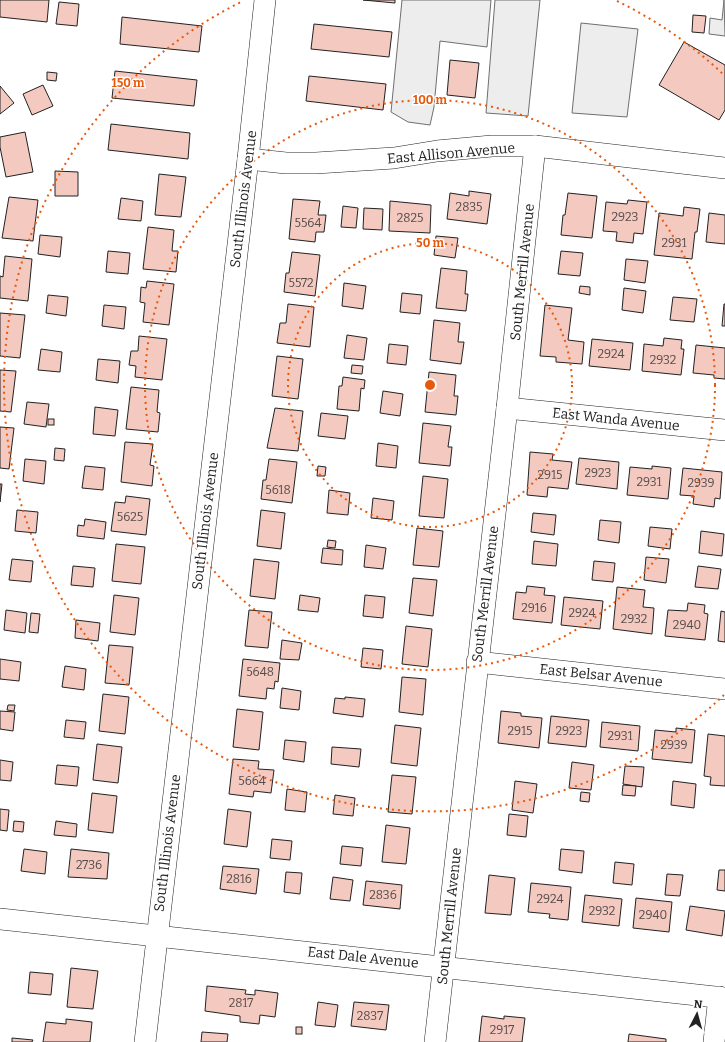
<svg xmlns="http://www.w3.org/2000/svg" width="725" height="1042" viewBox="0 0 725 1042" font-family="Bitter,serif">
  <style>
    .parking { fill: #ededed; stroke: #6f6f6f }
    .building { fill: #f3c9c0; stroke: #222 }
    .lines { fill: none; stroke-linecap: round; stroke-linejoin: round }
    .minor-casing { stroke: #222; stroke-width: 22 }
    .minor { stroke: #fff; stroke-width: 21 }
    .ring { fill: none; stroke: #e8590c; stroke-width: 2; stroke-dasharray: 2 4 }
    .labels { text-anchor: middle; stroke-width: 3; stroke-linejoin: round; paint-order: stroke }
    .number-label { font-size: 12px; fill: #564c4a }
    .street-label { font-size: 14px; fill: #222; stroke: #fff }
    .centre { fill: #e8590c; stroke: #fff; stroke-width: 2 }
    .ring-label { font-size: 12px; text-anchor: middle; font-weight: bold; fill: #e8590c; stroke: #fff; stroke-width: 3; stroke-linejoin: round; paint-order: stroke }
  </style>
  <rect width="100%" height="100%" fill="#fff"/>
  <g class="parking">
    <path d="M 402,0 L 491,0 L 487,47 L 440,41 L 434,107 L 430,125 L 408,122 L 391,112 Z"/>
    <path d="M 495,0 L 540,0 L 528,116 L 486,113 Z"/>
    <path d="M 724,0 L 725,36 L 709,34 L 710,18 L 722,20 Z"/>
    <path d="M 581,23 L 638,29 L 627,117 L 572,113 Z"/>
  </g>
  <g class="building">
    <path d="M 0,0 L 49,0 L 47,22 L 0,17 Z"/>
    <path d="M 363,0 L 395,0 L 395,3 Z"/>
    <path d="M 59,2 L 79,4 L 77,26 L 56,24 Z"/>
    <path d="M 693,15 L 706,16 L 704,33 L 692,32 Z"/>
    <path d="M 122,17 L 202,26 L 199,52 L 120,44 Z"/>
    <path d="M 314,24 L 392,32 L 389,57 L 311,49 Z"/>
    <path d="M 684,42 L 725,65 L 725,110 L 719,120 L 659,85 Z"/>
    <path d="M 450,60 L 479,63 L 475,98 L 447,95 Z"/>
    <path d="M 115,71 L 197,80 L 194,106 L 112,98 Z"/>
    <path d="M 47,72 L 57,73 L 56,81 L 47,80 Z"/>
    <path d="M 309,76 L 386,84 L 383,110 L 306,101 Z"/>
    <path d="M 43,85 L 53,106 L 32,115 L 23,94 Z"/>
    <path d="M 0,86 L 14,103 L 0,114 Z"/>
    <path d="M 111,124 L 190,133 L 188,159 L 108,150 Z"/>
    <path d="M 25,132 L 33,172 L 6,177 L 0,147 L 0,137 Z"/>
    <path d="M 55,171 L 78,172 L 78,196 L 55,196 Z"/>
    <path d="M 159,174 L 186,177 L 181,217 L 155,215 Z"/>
    <path d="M 469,191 L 491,194 L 487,224 L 447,219 L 450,193 L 469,196 Z"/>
    <path d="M 568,193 L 597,196 L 592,238 L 561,235 L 563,215 L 565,215 Z"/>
    <path d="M 9,197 L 38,200 L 33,241 L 2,238 Z"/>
    <path d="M 121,198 L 143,201 L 141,221 L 118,219 Z"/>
    <path d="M 293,199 L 320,201 L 318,215 L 326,215 L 324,232 L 316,232 L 315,242 L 289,239 Z"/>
    <path d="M 628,200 L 647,202 L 643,234 L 634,233 L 633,243 L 616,241 L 617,232 L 603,231 L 606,202 L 627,204 Z"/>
    <path d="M 390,201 L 431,205 L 430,233 L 389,231 Z"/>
    <path d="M 343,206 L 358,208 L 356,228 L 341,227 Z"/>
    <path d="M 684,207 L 700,209 L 697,232 L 695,232 L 692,259 L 654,255 L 659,213 L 683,216 Z"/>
    <path d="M 364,208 L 383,209 L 382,230 L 363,229 Z"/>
    <path d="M 709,213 L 725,215 L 725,244 L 706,242 Z"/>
    <path d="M 148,227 L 174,230 L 172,251 L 178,251 L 176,272 L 143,269 Z"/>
    <path d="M 40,235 L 62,237 L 60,257 L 38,254 Z"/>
    <path d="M 436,236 L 458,238 L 455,258 L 434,255 Z"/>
    <path d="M 108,251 L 130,253 L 128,274 L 106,272 Z"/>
    <path d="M 561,251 L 583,253 L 580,276 L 558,274 Z"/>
    <path d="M 292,252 L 320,255 L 315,296 L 284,292 L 286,273 L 289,273 Z"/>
    <path d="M 5,256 L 32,259 L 28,301 L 0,298 L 0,276 L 3,277 Z"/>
    <path d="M 626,259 L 648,261 L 645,283 L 624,280 Z"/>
    <path d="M 441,268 L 467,271 L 465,294 L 468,294 L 466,311 L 436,308 Z"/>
    <path d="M 147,281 L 174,284 L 169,325 L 143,322 L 145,303 L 140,302 L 141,287 L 146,288 Z"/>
    <path d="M 344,283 L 366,286 L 363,309 L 342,306 Z"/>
    <path d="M 580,286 L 590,287 L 590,295 L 579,293 Z"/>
    <path d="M 624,288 L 646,291 L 643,313 L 622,310 Z"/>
    <path d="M 402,293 L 422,295 L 420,314 L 400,312 Z"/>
    <path d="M 48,295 L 68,297 L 66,316 L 46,313 Z"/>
    <path d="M 673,297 L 697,299 L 694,322 L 670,320 Z"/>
    <path d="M 288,304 L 314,307 L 310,347 L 277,343 L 280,323 L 286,323 Z"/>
    <path d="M 724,304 L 725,304 L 725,326 L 722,326 Z"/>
    <path d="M 104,305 L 126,307 L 124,329 L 102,326 Z"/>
    <path d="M 545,305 L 572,308 L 568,340 L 584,342 L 582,364 L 556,362 L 556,357 L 540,356 Z"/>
    <path d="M 0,313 L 25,315 L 20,358 L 0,356 Z"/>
    <path d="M 434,320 L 460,323 L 458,342 L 464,342 L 461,364 L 430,360 Z"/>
    <path d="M 347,335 L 367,338 L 364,360 L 344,358 Z"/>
    <path d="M 139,336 L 167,339 L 162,380 L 135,377 L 136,366 L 129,365 L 131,351 L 138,351 Z"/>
    <path d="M 664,338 L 682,340 L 681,349 L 684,349 L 681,375 L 642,371 L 644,344 L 663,346 Z"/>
    <path d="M 592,339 L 633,343 L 630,370 L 589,366 Z"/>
    <path d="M 389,344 L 408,346 L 406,365 L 387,363 Z"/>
    <path d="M 696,345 L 725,348 L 725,379 L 714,378 L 714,375 L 693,373 Z"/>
    <path d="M 41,349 L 62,352 L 60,372 L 38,370 Z"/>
    <path d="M 277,356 L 303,359 L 298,399 L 272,396 Z"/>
    <path d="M 98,359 L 120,361 L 118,383 L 96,380 Z"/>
    <path d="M 352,365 L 363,366 L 362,374 L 351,373 Z"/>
    <path d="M 0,370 L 16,371 L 11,412 L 0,411 Z"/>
    <path d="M 429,372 L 456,375 L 454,396 L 458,396 L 456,415 L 425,412 Z"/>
    <path d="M 343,377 L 365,380 L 364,389 L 361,388 L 359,411 L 337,409 L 339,386 L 342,386 Z"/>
    <path d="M 131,387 L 159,390 L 157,412 L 160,413 L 158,432 L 126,429 Z"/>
    <path d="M 383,391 L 403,394 L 400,416 L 380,413 Z"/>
    <path d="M 27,402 L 49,404 L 46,427 L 24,424 Z"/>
    <path d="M 95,407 L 118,410 L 115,436 L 93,434 Z"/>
    <path d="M 275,408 L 303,411 L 298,451 L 267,448 Z"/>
    <path d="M 321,413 L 348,416 L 345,439 L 318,436 Z"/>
    <rect x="48" y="419" width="6" height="6"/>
    <path d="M 423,423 L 451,426 L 448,447 L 452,447 L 450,466 L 419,463 Z"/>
    <path d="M 0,427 L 14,428 L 9,469 L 0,468 Z"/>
    <path d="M 125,442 L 153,444 L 150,465 L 154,466 L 152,486 L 121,482 Z"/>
    <path d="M 378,443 L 398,446 L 396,468 L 376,466 Z"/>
    <path d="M 55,448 L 65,449 L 64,461 L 54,460 Z"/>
    <path d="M 530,452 L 553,454 L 552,460 L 572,462 L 568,489 L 548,487 L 547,497 L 527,495 Z"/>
    <path d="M 579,458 L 619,462 L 617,489 L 576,484 Z"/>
    <path d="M 25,459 L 46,461 L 44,484 L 23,481 Z"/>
    <path d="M 269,459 L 297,462 L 292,503 L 261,499 L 263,480 L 266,480 Z"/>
    <path d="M 85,466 L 105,468 L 103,490 L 82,488 Z"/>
    <path d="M 318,466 L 326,467 L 325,476 L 317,476 Z"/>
    <path d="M 652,466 L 671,468 L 668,499 L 627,495 L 630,467 L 652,469 Z"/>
    <path d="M 683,468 L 722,472 L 720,499 L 715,498 L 714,507 L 693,504 L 694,496 L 680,495 Z"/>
    <path d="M 423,476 L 448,479 L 444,518 L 419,516 Z"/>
    <path d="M 0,484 L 2,484 L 0,502 Z"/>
    <path d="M 329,490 L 350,493 L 348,515 L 327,513 Z"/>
    <path d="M 126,496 L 150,499 L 146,535 L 111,531 L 115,502 L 125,503 Z"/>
    <path d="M 373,498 L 394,501 L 392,520 L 371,518 Z"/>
    <path d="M 17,510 L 38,512 L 36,533 L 15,531 Z"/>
    <path d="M 261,510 L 285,513 L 281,549 L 257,546 Z"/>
    <path d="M 533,513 L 556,515 L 554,535 L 531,532 Z"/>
    <path d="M 85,519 L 106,522 L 104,539 L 77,536 L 78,525 L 84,526 Z"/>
    <path d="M 600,520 L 621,522 L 619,543 L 598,540 Z"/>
    <path d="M 650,527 L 672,529 L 670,549 L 648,546 Z"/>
    <path d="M 417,528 L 443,531 L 439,567 L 413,565 Z"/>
    <path d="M 701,531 L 724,534 L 722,556 L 699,553 Z"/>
    <path d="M 328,540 L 336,541 L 335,548 L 327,547 Z"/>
    <path d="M 534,541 L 558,544 L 556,566 L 532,564 Z"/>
    <path d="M 116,544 L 145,547 L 141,584 L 112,581 Z"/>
    <path d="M 366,545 L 386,548 L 383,569 L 364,567 Z"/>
    <path d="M 323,548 L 343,550 L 342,565 L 321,563 Z"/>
    <path d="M 646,557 L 669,559 L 666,583 L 644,580 Z"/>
    <path d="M 12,559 L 33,561 L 31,582 L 9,580 Z"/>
    <path d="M 254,559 L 279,562 L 275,599 L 250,596 Z"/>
    <path d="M 594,561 L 615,563 L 613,582 L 592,580 Z"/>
    <path d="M 73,566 L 95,568 L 93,587 L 71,585 Z"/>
    <path d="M 698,566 L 721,569 L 718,589 L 695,587 Z"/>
    <path d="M 413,578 L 437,580 L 433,616 L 409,613 Z"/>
    <path d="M 527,586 L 545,588 L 544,595 L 555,596 L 552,623 L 513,619 L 516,592 L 526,593 Z"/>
    <path d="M 617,587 L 645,590 L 643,607 L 654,608 L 652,634 L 613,629 Z"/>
    <path d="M 114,595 L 139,598 L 135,635 L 110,632 Z"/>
    <path d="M 300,595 L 320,598 L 318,612 L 298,610 Z"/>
    <path d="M 365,595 L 385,597 L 383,618 L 363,616 Z"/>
    <path d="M 564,597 L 603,601 L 600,629 L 561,625 Z"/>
    <path d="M 688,603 L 705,605 L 704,613 L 708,614 L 705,640 L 665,636 L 668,610 L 687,611 Z"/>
    <path d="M 6,610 L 27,613 L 25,633 L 4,630 Z"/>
    <path d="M 249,610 L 272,612 L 268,648 L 245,646 Z"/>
    <path d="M 721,611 L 725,612 L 725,642 L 718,641 Z"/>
    <path d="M 31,613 L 40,614 L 38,633 L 29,632 Z"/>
    <path d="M 76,620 L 100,623 L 98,641 L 75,638 Z"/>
    <path d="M 406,626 L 432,629 L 428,667 L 402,664 Z"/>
    <path d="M 282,640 L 302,643 L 299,660 L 280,659 Z"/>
    <path d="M 109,645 L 133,647 L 129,685 L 105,683 Z"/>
    <path d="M 363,648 L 383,650 L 381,669 L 361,667 Z"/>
    <path d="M 0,659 L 21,662 L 19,681 L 0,679 Z"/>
    <path d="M 243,659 L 280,663 L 278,682 L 275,681 L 274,689 L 267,688 L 266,699 L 239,696 Z"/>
    <path d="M 65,666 L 86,669 L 84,690 L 62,687 Z"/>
    <path d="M 402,677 L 426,679 L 423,715 L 399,712 Z"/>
    <path d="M 282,688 L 301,691 L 299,710 L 280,708 Z"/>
    <path d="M 103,694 L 129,697 L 125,734 L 99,731 Z"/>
    <path d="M 345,697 L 365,699 L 363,717 L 333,713 L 335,698 L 345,699 Z"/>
    <path d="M 8,705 L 15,705 L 14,711 L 7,710 Z"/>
    <path d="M 237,709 L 263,712 L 259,750 L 233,747 Z"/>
    <path d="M 0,711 L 15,712 L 13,731 L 0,729 Z"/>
    <path d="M 501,711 L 521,713 L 521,716 L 542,718 L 539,748 L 498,743 Z"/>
    <path d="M 551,716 L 589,720 L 586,747 L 548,743 Z"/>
    <path d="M 66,720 L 86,722 L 84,739 L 64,737 Z"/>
    <path d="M 602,722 L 640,726 L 638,751 L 600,747 Z"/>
    <path d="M 395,725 L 421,728 L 417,766 L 391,763 Z"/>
    <path d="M 676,728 L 695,730 L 692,763 L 652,759 L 655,730 L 676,732 Z"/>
    <path d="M 708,734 L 725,736 L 725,786 L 710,785 L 711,777 L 704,776 Z"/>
    <path d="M 285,740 L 306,742 L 304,762 L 283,759 Z"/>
    <path d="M 97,744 L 122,747 L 118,783 L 93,780 Z"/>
    <path d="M 332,747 L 361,749 L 359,767 L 331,764 Z"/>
    <path d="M 233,759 L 259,761 L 258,769 L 274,770 L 271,793 L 254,791 L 253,797 L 229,794 Z"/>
    <path d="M 0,760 L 13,762 L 11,781 L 0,780 Z"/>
    <path d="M 572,762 L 594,765 L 591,790 L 569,788 Z"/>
    <path d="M 57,765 L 79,767 L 77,786 L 55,784 Z"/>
    <path d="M 625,766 L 644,767 L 642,787 L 623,784 Z"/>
    <path d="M 392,775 L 416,777 L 412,814 L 388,812 Z"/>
    <path d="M 515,781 L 537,784 L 533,813 L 512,810 Z"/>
    <path d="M 673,781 L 696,784 L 694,808 L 671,805 Z"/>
    <path d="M 623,785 L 636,786 L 635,796 L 622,795 Z"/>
    <path d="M 287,789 L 307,792 L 305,812 L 285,810 Z"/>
    <path d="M 581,792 L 590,793 L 589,802 L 580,801 Z"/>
    <path d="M 92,793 L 117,796 L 113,833 L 88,830 Z"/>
    <path d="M 335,795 L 355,798 L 353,816 L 333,814 Z"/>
    <path d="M 0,809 L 9,810 L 7,831 L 0,830 Z"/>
    <path d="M 228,809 L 251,812 L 247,847 L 224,844 Z"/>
    <path d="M 509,814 L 528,816 L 526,837 L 507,835 Z"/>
    <path d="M 14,821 L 24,822 L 23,832 L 13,831 Z"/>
    <path d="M 56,821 L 77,824 L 76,837 L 54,835 Z"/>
    <path d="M 386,825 L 410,828 L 406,864 L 382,862 Z"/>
    <path d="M 272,839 L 292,841 L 290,860 L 270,858 Z"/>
    <path d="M 342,846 L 363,848 L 361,866 L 340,864 Z"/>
    <path d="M 24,849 L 47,852 L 45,874 L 21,871 Z"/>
    <path d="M 71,849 L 109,853 L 107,879 L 68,877 Z"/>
    <path d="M 561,849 L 584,851 L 582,873 L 559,870 Z"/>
    <path d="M 615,862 L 634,864 L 632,885 L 613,883 Z"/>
    <path d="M 223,866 L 259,869 L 256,894 L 220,889 Z"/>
    <path d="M 719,870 L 725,870 L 725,891 L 717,890 Z"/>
    <path d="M 286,872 L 302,873 L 300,894 L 284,892 Z"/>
    <path d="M 667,874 L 683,875 L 680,896 L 665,895 Z"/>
    <path d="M 489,875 L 515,878 L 511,915 L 485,913 Z"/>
    <path d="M 333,877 L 353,880 L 350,901 L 330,899 Z"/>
    <path d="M 366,881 L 402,885 L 400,909 L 363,905 Z"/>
    <path d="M 531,883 L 571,887 L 568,920 L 549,918 L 550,914 L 528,912 Z"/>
    <path d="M 585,895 L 622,899 L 619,926 L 582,922 Z"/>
    <path d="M 636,898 L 672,902 L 669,932 L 633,928 Z"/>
    <path d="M 690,906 L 725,911 L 722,936 L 686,930 Z"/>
    <path d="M 71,968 L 98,971 L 93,1009 L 67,1007 Z"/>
    <path d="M 30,972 L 53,974 L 51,995 L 28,993 Z"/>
    <path d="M 207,986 L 246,990 L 245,994 L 255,995 L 255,990 L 278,993 L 275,1017 L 260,1015 L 259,1024 L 240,1022 L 240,1016 L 205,1011 Z"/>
    <path d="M 318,1002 L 338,1005 L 335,1027 L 315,1025 Z"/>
    <path d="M 354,1002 L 389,1005 L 386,1030 L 351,1026 Z"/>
    <path d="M 482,1016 L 504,1019 L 504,1016 L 525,1018 L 522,1042 L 479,1042 Z"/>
    <path d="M 66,1019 L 92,1022 L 90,1042 L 43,1042 L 46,1022 L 66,1024 Z"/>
    <rect x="296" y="1027" width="6" height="7"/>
    <path d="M 202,1032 L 228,1034 L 227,1042 L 201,1042 Z"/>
    <path d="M 629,1034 L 666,1039 L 666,1042 L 628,1042 Z"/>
    <path d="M 12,1038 L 33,1040 L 32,1042 L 12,1042 Z"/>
  </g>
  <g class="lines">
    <g class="minor-casing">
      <g id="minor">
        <path d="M 248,159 L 286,163 L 316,163 L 394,158 L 437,151 L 492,146 L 535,146 L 725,168"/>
        <path d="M 507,408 L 725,430"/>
        <path d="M 477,662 L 725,689"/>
        <path d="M 0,919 L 725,998"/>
        <path d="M 145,1042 L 248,159 L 265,0"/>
        <path d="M 435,1042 L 507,408 L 535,146"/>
        <path d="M 714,1042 L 719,997"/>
      </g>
    </g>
    <use href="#minor" class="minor"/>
  </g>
  <g class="ring">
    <circle cx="430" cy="385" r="142"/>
    <circle cx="430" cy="385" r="285"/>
    <path d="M724 695A427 427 0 1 1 243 1M617 1A427 427 0 0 1 724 75"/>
  </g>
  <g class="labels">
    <g class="number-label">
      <text x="469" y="211">2835</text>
      <text x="625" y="221">2923</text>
      <text x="410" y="222">2825</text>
      <text x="308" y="227">5564</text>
      <text x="674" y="247">2931</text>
      <text x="301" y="287">5572</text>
      <text x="611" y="358">2924</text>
      <text x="663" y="364">2932</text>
      <text x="598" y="477">2923</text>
      <text x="550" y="479">2915</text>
      <text x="649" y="486">2931</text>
      <text x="701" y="487">2939</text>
      <text x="278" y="494">5618</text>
      <text x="130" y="521">5625</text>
      <text x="534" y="612">2916</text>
      <text x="582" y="617">2924</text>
      <text x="634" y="623">2932</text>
      <text x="687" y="629">2940</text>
      <text x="260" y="676">5648</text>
      <text x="520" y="735">2915</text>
      <text x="569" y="735">2923</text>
      <text x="620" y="740">2931</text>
      <text x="674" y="749">2939</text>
      <text x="252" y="785">5664</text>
      <text x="89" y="869">2736</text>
      <text x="239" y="883">2816</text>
      <text x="383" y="899">2836</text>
      <text x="550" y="903">2924</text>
      <text x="602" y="915">2932</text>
      <text x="653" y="919">2940</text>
      <text x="241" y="1007">2817</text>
      <text x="370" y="1020">2837</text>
      <text x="502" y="1034">2917</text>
    </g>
    <g class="street-label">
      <text transform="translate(451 153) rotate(-5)" y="5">East Allison Avenue</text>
      <text transform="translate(243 199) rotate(-83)" y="5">South Illinois Avenue</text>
      <text transform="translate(522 272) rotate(-84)" y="5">South Merrill Avenue</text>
      <text transform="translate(616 419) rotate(6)" y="5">East Wanda Avenue</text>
      <text transform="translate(205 521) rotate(-83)" y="5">South Illinois Avenue</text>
      <text transform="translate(485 594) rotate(-83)" y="5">South Merrill Avenue</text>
      <text transform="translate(601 675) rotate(6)" y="5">East Belsar Avenue</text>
      <text transform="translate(167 843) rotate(-83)" y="5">South Illinois Avenue</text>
      <text transform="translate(449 916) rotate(-84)" y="5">South Merrill Avenue</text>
      <text transform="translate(363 957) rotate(6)" y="5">East Dale Avenue</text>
    </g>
  </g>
  <circle cx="430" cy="385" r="6" class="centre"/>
  <g class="ring-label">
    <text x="128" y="87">150 m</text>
    <text x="430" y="104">100 m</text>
    <text x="430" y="247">50 m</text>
  </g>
  <g transform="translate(697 1014) rotate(6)" stroke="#ffffff" stroke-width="3" paint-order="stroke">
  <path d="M0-3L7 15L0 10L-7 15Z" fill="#222222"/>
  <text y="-6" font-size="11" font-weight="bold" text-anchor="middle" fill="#222222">N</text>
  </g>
</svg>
